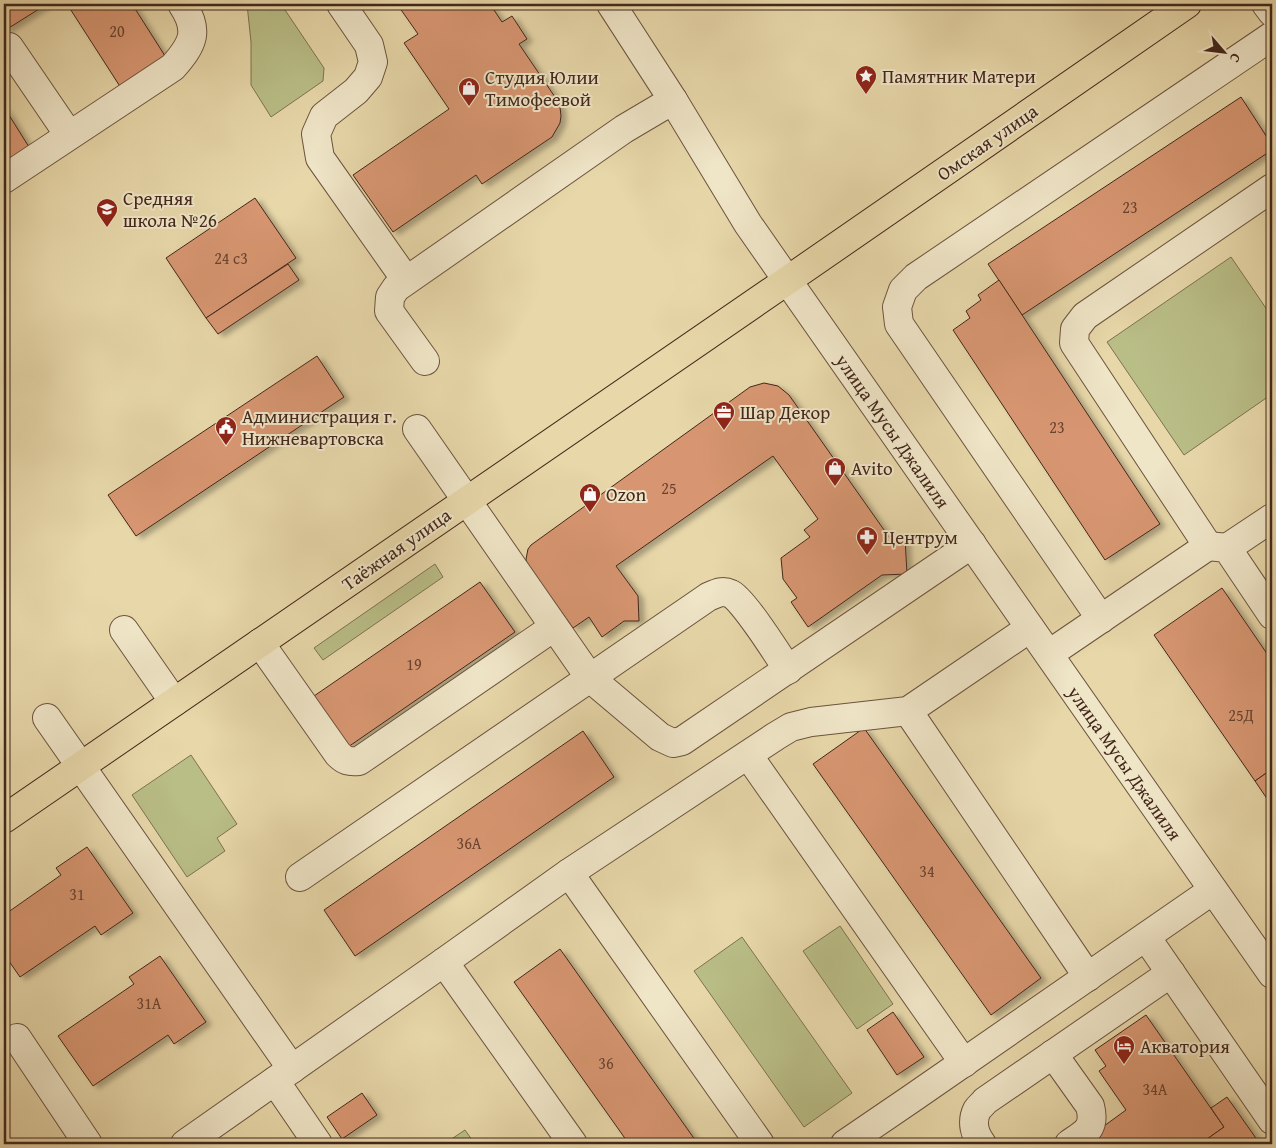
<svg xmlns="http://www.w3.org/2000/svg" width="1276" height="1148" viewBox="0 0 1276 1148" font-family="'Gentium Book Plus',serif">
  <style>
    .green { fill: #b9bd86; stroke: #7e7250 }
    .building { fill: #d79671; stroke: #43271b; filter: url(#shadow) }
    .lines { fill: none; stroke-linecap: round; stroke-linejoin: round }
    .minor-casing { stroke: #6c533e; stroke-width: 30 }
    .major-casing { stroke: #43271b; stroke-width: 30 }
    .minor { stroke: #efe5c7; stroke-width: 28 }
    .major { stroke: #e7d7a9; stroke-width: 28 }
    .labels { text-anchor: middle; stroke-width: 4; stroke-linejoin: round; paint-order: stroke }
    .number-label { font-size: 16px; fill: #684330 }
    .poi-label { font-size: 19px; fill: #43271b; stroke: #efe5c7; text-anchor: start }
    .street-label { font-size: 19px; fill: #43271b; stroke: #efe5c7 }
  </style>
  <defs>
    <filter id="shadow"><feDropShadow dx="5.5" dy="3" stdDeviation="2.5" flood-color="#0004"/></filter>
  </defs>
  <rect width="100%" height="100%" fill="#e7d7a9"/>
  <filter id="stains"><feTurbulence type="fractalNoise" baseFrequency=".004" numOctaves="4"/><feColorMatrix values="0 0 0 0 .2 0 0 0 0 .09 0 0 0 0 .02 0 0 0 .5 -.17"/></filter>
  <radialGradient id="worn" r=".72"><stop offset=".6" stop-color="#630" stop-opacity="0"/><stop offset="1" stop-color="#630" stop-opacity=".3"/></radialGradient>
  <g class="green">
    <path d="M 247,4 L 281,4 L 324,68 L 323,81 L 271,117 L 251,85 L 251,42 Z"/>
    <path d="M 1231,257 L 1272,317 L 1272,394 L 1184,455 L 1107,342 Z"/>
    <path d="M 435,564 L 443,577 L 323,660 L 314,648 Z"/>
    <path d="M 191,755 L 237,824 L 217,838 L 225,851 L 187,877 L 132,795 Z"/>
    <path d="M 840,926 L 893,1004 L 857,1029 L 803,951 Z"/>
    <path d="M 742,937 L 852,1093 L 804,1127 L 694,971 Z"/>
    <path d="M 465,1130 L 475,1144 L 444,1144 Z"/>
  </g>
  <g class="building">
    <path d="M 4,4 L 47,4 L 4,31 Z"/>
    <path d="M 67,4 L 132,4 L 167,59 L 121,88 Z"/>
    <path d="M 397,4 L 490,4 L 502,22 L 512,16 L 527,39 L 519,44 L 557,100 L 560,107 L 561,116 L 560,123 L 552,137 L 482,184 L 476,175 L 393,232 L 353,175 L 449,109 L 404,43 L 418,34 Z"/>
    <path d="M 1241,97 L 1272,145 L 1272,150 L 1022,315 L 988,264 Z"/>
    <path d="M 4,107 L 29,147 L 4,164 Z"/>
    <path d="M 255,198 L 296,258 L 206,318 L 166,258 Z"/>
    <path d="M 288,264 L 299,280 L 218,334 L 206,318 Z"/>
    <path d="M 999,280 L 1160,524 L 1105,560 L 953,330 L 970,318 L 966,311 L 981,300 L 978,295 Z"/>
    <path d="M 317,356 L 344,397 L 136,536 L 108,495 Z"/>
    <path d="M 764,383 L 778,386 L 789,395 L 889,537 L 905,538 L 907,574 L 882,575 L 808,627 L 791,602 L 797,598 L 783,579 L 781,558 L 810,537 L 804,530 L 818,519 L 773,456 L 616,566 L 638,596 L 639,621 L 624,621 L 602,637 L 589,617 L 573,628 L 527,564 L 526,559 L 528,549 L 531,545 L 750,387 Z"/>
    <path d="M 480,582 L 515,632 L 348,747 L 314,696 Z"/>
    <path d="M 1222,588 L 1272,661 L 1272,769 L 1255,781 L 1154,635 Z"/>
    <path d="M 864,728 L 1041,978 L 991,1015 L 813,764 Z"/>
    <path d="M 583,731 L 614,777 L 355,956 L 324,910 Z"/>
    <path d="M 1272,769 L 1272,806 L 1255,781 Z"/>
    <path d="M 87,847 L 133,913 L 101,935 L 95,926 L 20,977 L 4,954 L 4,915 L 61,875 L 56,868 Z"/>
    <path d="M 560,949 L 698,1144 L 629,1144 L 514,982 Z"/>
    <path d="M 160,956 L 206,1022 L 174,1044 L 168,1035 L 93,1086 L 58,1036 L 134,984 L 129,977 Z"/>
    <path d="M 893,1012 L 924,1057 L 897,1075 L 867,1030 Z"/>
    <path d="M 1146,1015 L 1224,1127 L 1200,1144 L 1093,1144 L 1098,1141 L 1093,1134 L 1126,1110 L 1099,1071 L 1106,1066 L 1095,1050 Z"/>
    <path d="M 362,1093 L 377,1115 L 342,1139 L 327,1117 Z"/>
    <path d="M 1227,1097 L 1260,1144 L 1200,1144 L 1224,1127 L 1211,1108 Z"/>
  </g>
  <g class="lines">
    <g class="minor-casing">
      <g id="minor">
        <path d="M 341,4 L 369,45 L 373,62 L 368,77 L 356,91 L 324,116 L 316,134 L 320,158 L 406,280"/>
        <path d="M 611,4 L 673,100 L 748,224 L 1272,974"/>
        <path d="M 1266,4 L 1272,12"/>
        <path d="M 9,47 L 69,135"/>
        <path d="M 4,179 L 173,67 C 193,44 200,31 182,4"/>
        <path d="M 425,361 L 389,311 L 390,297 L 396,288 L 624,129 L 673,100"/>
        <path d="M 417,429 L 590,678 L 660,737 L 673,743 L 682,741 L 972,544"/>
        <path d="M 1208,546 L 1227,548 L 1272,615"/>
        <path d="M 1227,548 L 1272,518"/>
        <path d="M 1101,619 L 899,324 L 897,307 L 903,290 L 916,277 L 1272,36"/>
        <path d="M 124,630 L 174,702"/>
        <path d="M 260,643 L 338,754 C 345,761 349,762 359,761 L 554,627"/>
        <path d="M 1049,654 L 1208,546 L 1074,343 L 1075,329 L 1085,316 L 1272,188"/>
        <path d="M 908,711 L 1088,977"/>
        <path d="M 47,718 L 292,1069"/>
        <path d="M 748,755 L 964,1063"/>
        <path d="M 569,873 L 760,1144"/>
        <path d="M 300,877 L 708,597 C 717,593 722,590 731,594 C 742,598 779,656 788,670"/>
        <path d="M 1146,937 L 1272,1120"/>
        <path d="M 444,962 L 573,1144"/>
        <path d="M 17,1038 L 88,1144"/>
        <path d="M 1053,1054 L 1090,1106 C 1096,1129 1085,1133 1069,1144"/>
        <path d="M 275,1081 L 318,1144"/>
        <path d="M 185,1144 L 444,962 L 569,873 L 776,736 L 791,727 L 811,722 L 908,711 L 1030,628"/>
        <path d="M 845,1144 L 911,1099 L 1213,890"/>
        <path d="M 982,1144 C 975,1135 971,1122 977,1110 C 979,1107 983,1104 985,1101 L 1171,973"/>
      </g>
    </g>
    <g class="major-casing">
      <path id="major" d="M 4,819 L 788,280 L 1187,4"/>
    </g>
    <use href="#minor" class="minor"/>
    <use href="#major" class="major"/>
  </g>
  <defs>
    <g id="sight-pin" transform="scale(1.125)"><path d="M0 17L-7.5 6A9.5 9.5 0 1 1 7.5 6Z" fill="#8f2418" stroke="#efe5c7"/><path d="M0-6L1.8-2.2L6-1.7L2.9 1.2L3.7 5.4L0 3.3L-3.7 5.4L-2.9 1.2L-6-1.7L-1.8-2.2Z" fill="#fff"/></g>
    <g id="shop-pin" transform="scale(1.125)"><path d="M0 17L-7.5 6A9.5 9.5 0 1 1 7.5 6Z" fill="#8f2418" stroke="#efe5c7"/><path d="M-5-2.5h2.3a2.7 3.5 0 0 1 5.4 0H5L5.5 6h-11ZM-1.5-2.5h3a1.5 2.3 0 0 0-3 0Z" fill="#fff"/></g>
    <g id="school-pin" transform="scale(1.125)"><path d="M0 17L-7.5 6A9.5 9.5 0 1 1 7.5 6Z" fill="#8f2418" stroke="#efe5c7"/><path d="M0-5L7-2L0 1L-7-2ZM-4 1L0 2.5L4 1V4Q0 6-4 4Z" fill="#fff"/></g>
    <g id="office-pin" transform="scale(1.125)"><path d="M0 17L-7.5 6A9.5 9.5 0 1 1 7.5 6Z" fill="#8f2418" stroke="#efe5c7"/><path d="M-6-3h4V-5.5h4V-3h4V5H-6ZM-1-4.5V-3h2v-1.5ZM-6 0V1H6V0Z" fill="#fff"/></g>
    <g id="civic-pin" transform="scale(1.125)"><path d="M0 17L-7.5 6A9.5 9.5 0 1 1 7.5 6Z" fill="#8f2418" stroke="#efe5c7"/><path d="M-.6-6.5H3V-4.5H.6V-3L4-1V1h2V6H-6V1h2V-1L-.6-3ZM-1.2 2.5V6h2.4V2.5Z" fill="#fff"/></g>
    <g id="pharmacy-pin" transform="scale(1.125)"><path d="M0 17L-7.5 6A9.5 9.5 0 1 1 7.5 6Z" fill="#8f2418" stroke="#efe5c7"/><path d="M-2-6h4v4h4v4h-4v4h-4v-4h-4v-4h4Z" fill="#fff"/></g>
    <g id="hotel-pin" transform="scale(1.125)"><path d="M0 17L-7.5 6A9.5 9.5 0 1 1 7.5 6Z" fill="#8f2418" stroke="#efe5c7"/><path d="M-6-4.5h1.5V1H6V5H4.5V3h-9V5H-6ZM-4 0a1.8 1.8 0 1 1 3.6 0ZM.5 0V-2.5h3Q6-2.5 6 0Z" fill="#fff"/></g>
  </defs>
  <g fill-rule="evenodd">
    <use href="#sight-pin" x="866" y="76"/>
    <use href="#shop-pin" x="469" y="88"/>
    <use href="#school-pin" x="107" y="209"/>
    <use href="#office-pin" x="724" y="412"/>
    <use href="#civic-pin" x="226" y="427"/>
    <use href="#shop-pin" x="835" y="468"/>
    <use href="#shop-pin" x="590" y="494"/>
    <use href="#pharmacy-pin" x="867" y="537"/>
    <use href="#hotel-pin" x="1124" y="1046"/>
  </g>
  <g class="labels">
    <g class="number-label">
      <text x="117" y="37">20</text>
      <text x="1130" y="213">23</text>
      <text x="231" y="264">24 с3</text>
      <text x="1057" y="433">23</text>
      <text x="669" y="494">25</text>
      <text x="414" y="670">19</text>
      <text x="1241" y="721">25Д</text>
      <text x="469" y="849">36А</text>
      <text x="927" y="877">34</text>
      <text x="77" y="900">31</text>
      <text x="149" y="1009">31А</text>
      <text x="606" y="1069">36</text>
      <text x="1155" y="1095">34А</text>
    </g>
    <g class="poi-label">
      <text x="882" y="83">Памятник Матери</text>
      <text x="485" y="84">Студия Юлии<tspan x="485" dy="22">Тимофеевой</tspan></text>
      <text x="123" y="205">Средняя<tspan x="123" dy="22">школа №26</tspan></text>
      <text x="740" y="419">Шар Декор</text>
      <text x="242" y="423">Администрация г.<tspan x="242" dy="22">Нижневартовска</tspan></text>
      <text x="851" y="475">Avito</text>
      <text x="606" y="501">Ozon</text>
      <text x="883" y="544">Центрум</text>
      <text x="1140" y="1053">Акватория</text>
    </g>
    <g class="street-label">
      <text transform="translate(987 142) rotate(-35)" y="7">Омская улица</text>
      <text transform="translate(893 431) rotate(55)" y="7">улица Мусы Джалиля</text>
      <text transform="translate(396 549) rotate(-35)" y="7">Таёжная улица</text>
      <text transform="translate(1125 763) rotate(55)" y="7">улица Мусы Джалиля</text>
    </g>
  </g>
  <rect width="1276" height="1148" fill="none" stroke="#e7d7a9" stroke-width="20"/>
  <rect x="5" y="5" width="1266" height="1138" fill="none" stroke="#43271b" stroke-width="2.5"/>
  <rect x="10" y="10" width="1256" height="1128" fill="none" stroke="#43271b"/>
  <g transform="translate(1224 52) rotate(118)" stroke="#efe5c7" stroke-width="4" paint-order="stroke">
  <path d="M0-4L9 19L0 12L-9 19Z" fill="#43271b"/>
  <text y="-8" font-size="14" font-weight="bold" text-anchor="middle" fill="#43271b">С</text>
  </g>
  <rect width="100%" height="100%" filter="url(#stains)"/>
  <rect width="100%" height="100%" fill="url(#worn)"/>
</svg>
